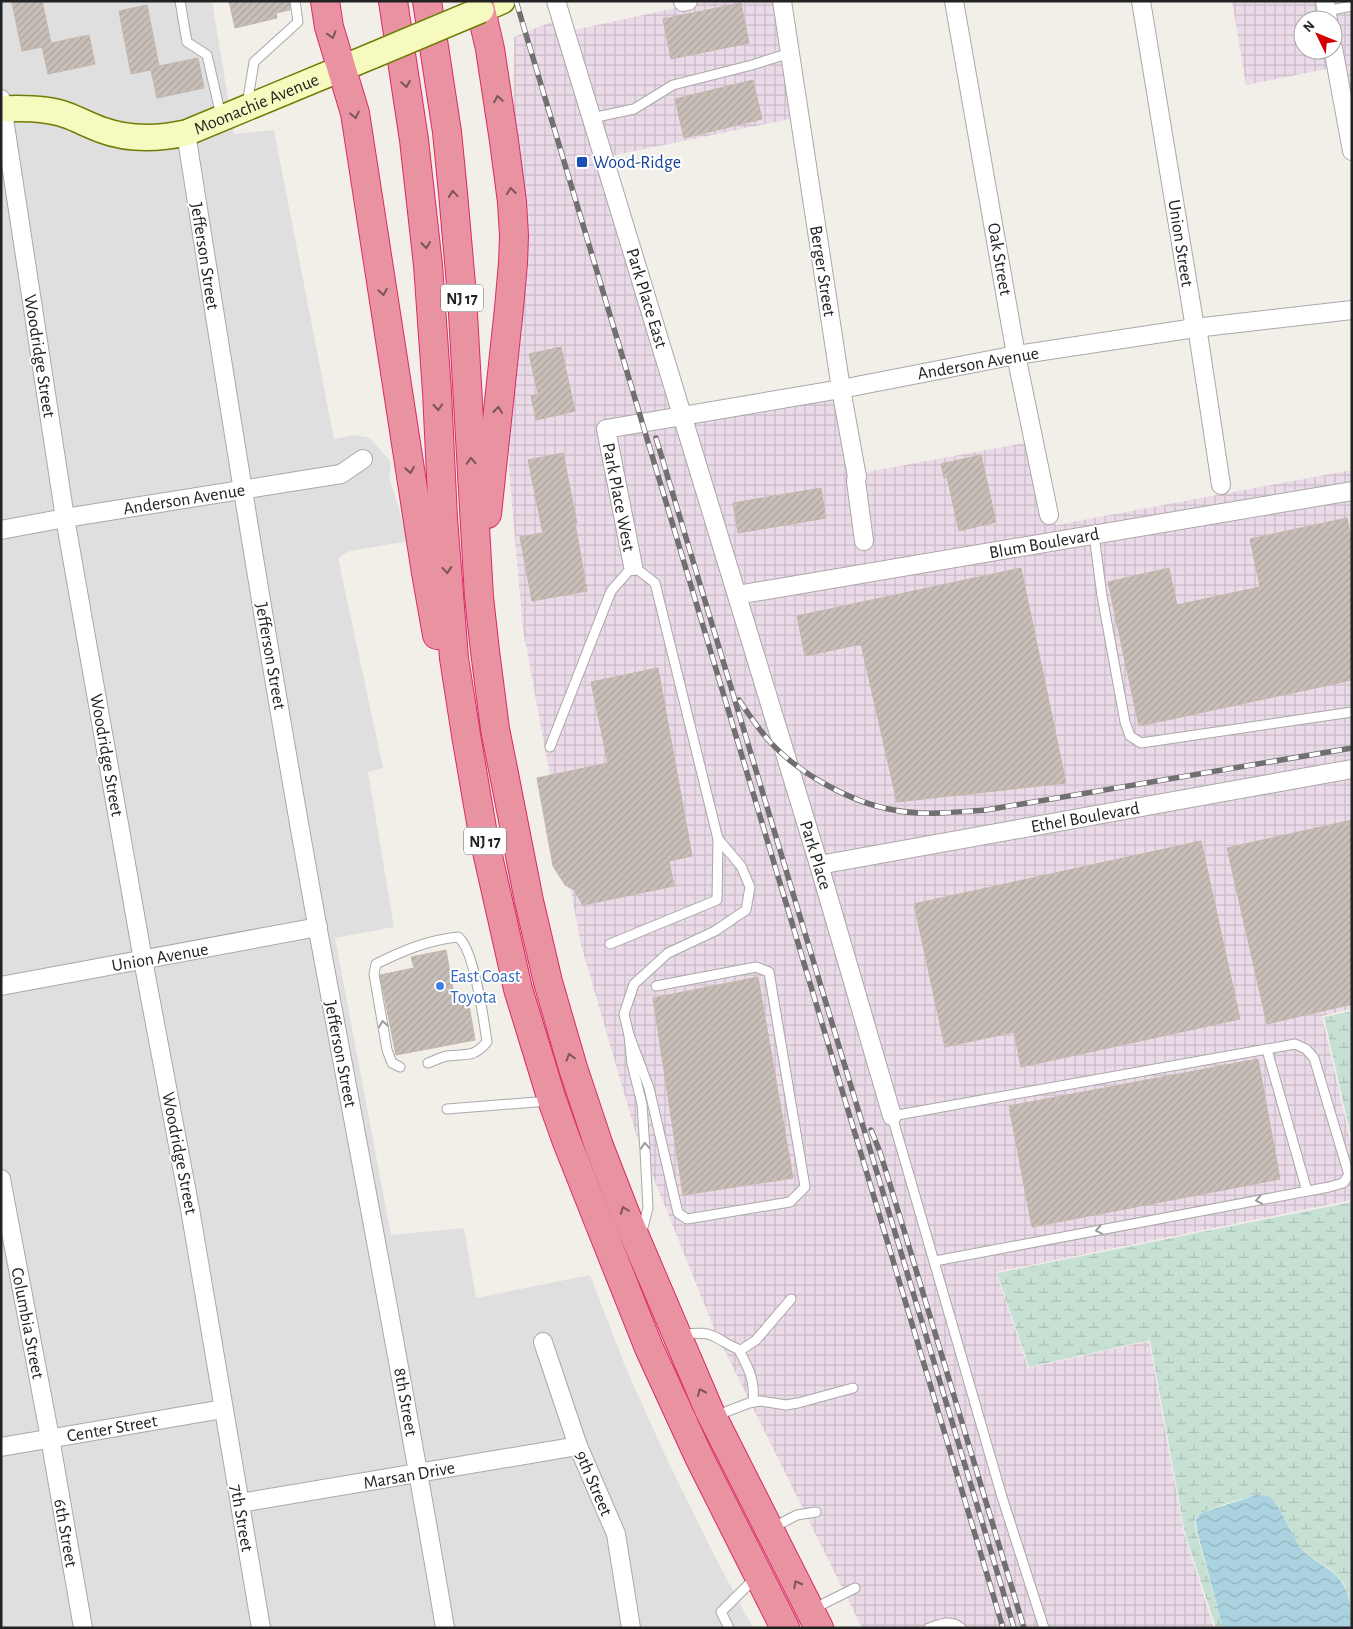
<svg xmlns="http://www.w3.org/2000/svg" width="1353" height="1629" viewBox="0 0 1353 1629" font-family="'Alegreya Sans',sans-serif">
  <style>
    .residential { fill: #e0dfdf }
    .industrial { fill: url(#industrial-grid); fill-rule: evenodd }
    .wetland { fill: url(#wetland-marsh) }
    .water { fill: url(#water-waves) }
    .building { fill: url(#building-hatch); stroke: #c4b6ab }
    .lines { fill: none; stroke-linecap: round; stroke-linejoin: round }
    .lane-casing { stroke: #a9a9a9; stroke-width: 11 }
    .street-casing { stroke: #a9a9a9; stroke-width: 20 }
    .secondary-casing { stroke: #707d05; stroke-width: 28 }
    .highway-casing { stroke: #dc2a67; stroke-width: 30 }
    .lane { stroke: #fff; stroke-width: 9 }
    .street { stroke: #fff; stroke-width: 18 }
    .secondary { stroke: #f7fabf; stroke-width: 25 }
    .highway { stroke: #e892a2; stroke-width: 28 }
    .rail-casing { stroke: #707070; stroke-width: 5.5 }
    .rail { stroke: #fff; stroke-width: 4; stroke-dasharray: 11; stroke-linecap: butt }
    .secondary-bridge-casing { stroke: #707d05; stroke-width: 28; stroke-linecap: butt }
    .secondary-bridge { stroke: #f7fabf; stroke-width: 25 }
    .oneway { stroke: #7b545c }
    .oneway2 { stroke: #9c9c9c }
    .transit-dot { fill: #1a4fb4; stroke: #fff; stroke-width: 2 }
    .shop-dot { fill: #3f7fe0; stroke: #fff; stroke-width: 2 }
    .labels { text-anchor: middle; stroke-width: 4; stroke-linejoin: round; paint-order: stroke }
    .shield { fill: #fff; stroke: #646464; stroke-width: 1 }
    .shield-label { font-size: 16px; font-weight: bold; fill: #222 }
    .street-label { font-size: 18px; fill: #222; stroke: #fff }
    .transit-label { font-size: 18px; fill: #164399; stroke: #fff; text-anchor: start }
    .shop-label { font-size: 18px; fill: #366cbe; stroke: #fff; text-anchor: start }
  </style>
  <defs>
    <pattern id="industrial-grid" width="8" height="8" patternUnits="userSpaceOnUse" patternTransform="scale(1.25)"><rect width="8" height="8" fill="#ebdbe8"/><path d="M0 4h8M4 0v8" fill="none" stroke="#c9bcc7"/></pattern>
    <pattern id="wetland-marsh" width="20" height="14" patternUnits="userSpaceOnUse" patternTransform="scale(1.25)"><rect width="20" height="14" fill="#c6e0d4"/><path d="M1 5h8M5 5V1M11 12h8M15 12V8" fill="none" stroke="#aac0b6"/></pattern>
    <pattern id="water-waves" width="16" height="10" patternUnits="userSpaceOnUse" patternTransform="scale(1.25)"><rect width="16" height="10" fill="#aad3df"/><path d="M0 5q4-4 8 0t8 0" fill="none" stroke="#92b5bf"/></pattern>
    <pattern id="building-hatch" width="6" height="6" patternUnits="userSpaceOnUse" patternTransform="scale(1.25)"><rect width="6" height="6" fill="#c7bfb8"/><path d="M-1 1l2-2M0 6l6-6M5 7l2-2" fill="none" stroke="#aba49e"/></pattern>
  </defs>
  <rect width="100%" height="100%" fill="#f2efe9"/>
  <path class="residential" d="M 1,1 L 212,1 L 234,134 L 274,130 L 334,439 L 354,435 L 370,438 L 391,462 L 389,477 L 409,541 L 350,551 L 338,558 L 383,768 L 368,772 L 394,927 L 335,938 L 391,1235 L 464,1228 L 476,1298 L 590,1275 L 625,1366 L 665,1455 L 715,1557 L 753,1628 L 1,1628 Z"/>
  <g class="industrial">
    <path d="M 708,1 L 780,1 L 800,117 L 605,157 L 680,413 L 841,386 L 856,474 L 1036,441 L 1056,525 L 1352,470 L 1352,1009 L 1322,1016 L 1352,1148 L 1352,1200 L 996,1272 L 1028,1368 L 1149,1341 L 1184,1534 L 1214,1628 L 862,1628 L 715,1331 L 636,1134 L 581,945 L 523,629 L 509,471 L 513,263 L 514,37 L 561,18 L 565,32 Z"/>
    <path d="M 1232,1 L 1352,1 L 1352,157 L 1336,67 L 1246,85 ZM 1303,20 L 1333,20 L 1333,50 L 1303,50 Z"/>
  </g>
  <g class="wetland">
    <path d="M 1352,1011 L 1352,1141 L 1324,1017 Z"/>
    <path d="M 1352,1202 L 1352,1616 C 1350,1607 1349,1594 1345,1586 C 1336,1568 1314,1562 1302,1549 C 1290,1536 1282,1501 1266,1496 C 1254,1492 1215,1508 1201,1513 L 1195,1519 L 1196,1531 L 1223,1628 L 1216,1628 L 1185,1534 L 1150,1340 L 1029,1367 L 997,1273 Z"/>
  </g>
  <path class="water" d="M 1256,1495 C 1259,1495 1265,1495 1268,1496 C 1280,1502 1291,1536 1301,1548 C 1313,1563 1335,1568 1344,1586 C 1350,1596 1352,1616 1352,1628 L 1223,1628 L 1197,1531 L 1196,1519 L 1201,1513 Z"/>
  <g class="building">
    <path d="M 20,1 L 42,1 L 51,43 L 89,35 L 95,64 L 48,74 L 42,47 L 22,51 L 12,3 Z"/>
    <path d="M 229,1 L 289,1 L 290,10 L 276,13 L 277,18 L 235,28 Z"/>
    <path d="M 741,3 L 749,43 L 671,59 L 663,19 Z"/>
    <path d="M 147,5 L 159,66 L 198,58 L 204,88 L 157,98 L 151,70 L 131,74 L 119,11 Z"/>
    <path d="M 753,80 L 762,119 L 684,138 L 675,99 Z"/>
    <path d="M 561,347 L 575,411 L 536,420 L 531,396 L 538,394 L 529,354 Z"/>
    <path d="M 563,453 L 577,523 L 575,523 L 587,591 L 532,601 L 520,537 L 543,533 L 528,460 Z"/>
    <path d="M 981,455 L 996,522 L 959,531 L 947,477 L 944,478 L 941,464 Z"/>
    <path d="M 821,488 L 826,518 L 738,533 L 733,503 Z"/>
    <path d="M 1347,518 L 1352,542 L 1352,680 L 1139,726 L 1108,582 L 1169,568 L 1177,605 L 1260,587 L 1250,539 Z"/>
    <path d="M 1021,568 L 1066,783 L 897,802 L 861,644 L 805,656 L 797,616 Z"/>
    <path d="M 658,668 L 692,856 L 669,861 L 674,886 L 583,905 L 574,890 L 565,885 L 553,866 L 537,778 L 608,763 L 591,682 Z"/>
    <path d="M 1352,820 L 1352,1004 L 1267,1024 L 1227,848 Z"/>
    <path d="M 1201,841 L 1240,1019 L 1021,1067 L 1014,1032 L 945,1047 L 914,904 Z"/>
    <path d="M 446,950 L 455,1001 L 468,999 L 475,1040 L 396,1055 L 380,975 L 414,968 L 411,957 Z"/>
    <path d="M 758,977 L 793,1178 L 683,1195 L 653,998 Z"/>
    <path d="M 1258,1059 L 1280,1179 L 1032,1227 L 1009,1106 Z"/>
  </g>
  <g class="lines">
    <g class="lane-casing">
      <g id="lane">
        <path d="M 180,1 L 187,42 L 207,55 L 221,116"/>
        <path d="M 1326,11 L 1352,6"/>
        <path d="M 247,105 L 254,62 L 298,22 L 295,1"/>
        <path d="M 592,118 L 634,109 L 673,85 L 752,65 L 790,53"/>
        <path d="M 1094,535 L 1102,596 L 1125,722 L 1130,736 L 1141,743 L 1352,712"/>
        <path d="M 550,747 L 611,591 L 633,566 L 655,583 L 718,839 L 717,900 L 610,944"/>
        <path d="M 629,1035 L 649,1088 L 678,1213 L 687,1219 L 790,1202 L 805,1187 L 769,972 L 756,967 L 656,986"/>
        <path d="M 1267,1050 L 1307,1191"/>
        <path d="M 400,1067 L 392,1063 L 387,1050 L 374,974 L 376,964 C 402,951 428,940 458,937 C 474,948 484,1021 487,1042 C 472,1059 467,1053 447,1056 C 441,1057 434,1061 428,1063"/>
        <path d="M 447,1109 L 549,1101"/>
        <path d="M 641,1235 L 648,1208 L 645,1150 L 642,1104 L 632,1064 L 629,1035 L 624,1014 L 634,984 L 668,953 L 715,931 L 746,910 L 750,887 L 741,866 L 718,839"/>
        <path d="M 935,1261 L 1329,1187 L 1343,1183 L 1349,1175 L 1314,1058 L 1306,1049 L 1295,1044 L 892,1116 L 1002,1497 L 1044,1628"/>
        <path d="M 681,1334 C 692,1334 703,1331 713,1336 C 723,1340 730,1347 741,1350 L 756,1340 L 791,1299"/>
        <path d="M 739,1350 C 749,1369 755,1380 753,1402"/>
        <path d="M 715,1416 L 749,1403 L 760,1401 L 786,1405 L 798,1403 L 853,1388"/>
        <path d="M 772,1528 L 797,1515 L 816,1512"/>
        <path d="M 813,1609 L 855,1588"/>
        <path d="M 729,1628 L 721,1612 L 756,1577"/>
        <path d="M 929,1628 C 941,1624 951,1619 961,1628"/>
      </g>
    </g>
    <g class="street-casing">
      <g id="street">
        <path d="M 556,1 L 819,865 L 892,1116"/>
        <path d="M 782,1 L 841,389 L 857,477 L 856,481 L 864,541"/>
        <path d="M 954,1 L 1016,355 L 1049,515"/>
        <path d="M 1141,1 L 1195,328 L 1198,333 L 1221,485"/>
        <path d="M 1325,1 L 1328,20"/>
        <path d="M 683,2 L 688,1"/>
        <path d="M 1333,48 L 1352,151"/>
        <path d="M 1,99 L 65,518 L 143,960 L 190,1209 L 261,1628"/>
        <path d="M 186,133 C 228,399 270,665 318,930 C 361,1163 406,1395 445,1628"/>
        <path d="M 1,530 L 65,518 L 341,474 L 363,459"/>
        <path d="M 633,566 L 606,429 L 841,389 L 1016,355 L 1195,328 L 1352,310"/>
        <path d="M 737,595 L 1352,491"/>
        <path d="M 819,865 L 1352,769"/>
        <path d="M 1,986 L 318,927"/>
        <path d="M 1,1179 L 50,1438 L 83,1628"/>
        <path d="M 543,1342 L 578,1446 L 616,1534 L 631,1628"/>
        <path d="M 1,1447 L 223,1409"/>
        <path d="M 240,1503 L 578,1446"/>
      </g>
    </g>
    <g class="secondary-casing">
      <g id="secondary">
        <path d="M 481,10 L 502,1"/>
        <path id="s1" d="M 1,109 C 22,108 47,108 66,115 C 78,119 90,126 102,130 C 129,140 158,139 186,133 L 374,55"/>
      </g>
    </g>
    <g class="highway-casing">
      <g id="highway">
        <path d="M 325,1 L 329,27 L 355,113 L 426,573 L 437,635"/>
        <path d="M 393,1 L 414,140 L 428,265 L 437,392 L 443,518 L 454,658 L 466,735 L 483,834 L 518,989 L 552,1100 L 567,1142 L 649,1348 L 699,1457 L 785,1628"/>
        <path d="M 427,1 L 447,132 L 453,193 L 462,296 L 479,597 L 485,651 L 495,729 L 504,774 L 529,901 L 548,982 L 573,1068 L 599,1146 L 627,1218 L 709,1410 L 819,1628"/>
        <path d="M 479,1 L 490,49 L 504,141 L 512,202 L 514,236 L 513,263 L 509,308 L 487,514"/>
      </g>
    </g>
    <use href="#lane" class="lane"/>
    <use href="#street" class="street"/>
    <use href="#secondary" class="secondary"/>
    <use href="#highway" class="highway"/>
    <g class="rail-casing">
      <g id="rail">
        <path d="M 516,1 L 1003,1628"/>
        <path d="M 656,438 L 1014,1628"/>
        <path d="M 739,700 C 749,715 759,730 771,743 C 800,774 852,803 894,810 C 924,816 955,812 986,810 L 1352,748"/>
        <path d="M 871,1130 L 880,1152 L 907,1240 L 1024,1628"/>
      </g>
    </g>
    <use href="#rail" class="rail"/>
    <g class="secondary-bridge-casing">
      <path id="secondary-bridge" d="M 374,55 L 481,10"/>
    </g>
    <use href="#secondary-bridge" class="secondary-bridge"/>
  </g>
  <defs><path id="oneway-chevron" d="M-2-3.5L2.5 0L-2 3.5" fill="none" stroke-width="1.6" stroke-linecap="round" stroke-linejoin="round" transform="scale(1.25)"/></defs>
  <g class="oneway">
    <use href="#oneway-chevron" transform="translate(332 35) rotate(73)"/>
    <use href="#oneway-chevron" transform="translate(406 84) rotate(81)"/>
    <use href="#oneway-chevron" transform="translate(498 99) rotate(-99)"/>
    <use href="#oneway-chevron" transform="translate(355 115) rotate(78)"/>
    <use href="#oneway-chevron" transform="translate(511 191) rotate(-97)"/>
    <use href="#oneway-chevron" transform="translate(453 194) rotate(-95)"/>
    <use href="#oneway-chevron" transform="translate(426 245) rotate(84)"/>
    <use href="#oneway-chevron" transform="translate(383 292) rotate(81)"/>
    <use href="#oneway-chevron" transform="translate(438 407) rotate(87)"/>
    <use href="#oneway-chevron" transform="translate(498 410) rotate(-84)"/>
    <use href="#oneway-chevron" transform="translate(471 461) rotate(-93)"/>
    <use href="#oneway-chevron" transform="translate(410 470) rotate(81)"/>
    <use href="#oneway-chevron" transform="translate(447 570) rotate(85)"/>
    <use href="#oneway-chevron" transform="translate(570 1057) rotate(-106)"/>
    <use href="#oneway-chevron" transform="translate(624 1210) rotate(-111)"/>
    <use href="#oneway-chevron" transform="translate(701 1392) rotate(-114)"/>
    <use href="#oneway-chevron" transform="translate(797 1584) rotate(-117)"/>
  </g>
  <g class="oneway2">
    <use href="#oneway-chevron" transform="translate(383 1024) rotate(-99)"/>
    <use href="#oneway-chevron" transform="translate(645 1146) rotate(-94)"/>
    <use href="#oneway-chevron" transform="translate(1259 1200) rotate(169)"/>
    <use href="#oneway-chevron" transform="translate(1099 1230) rotate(169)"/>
  </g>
  <rect class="transit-dot" x="576" y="156" width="12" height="12" rx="2.5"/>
  <circle class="shop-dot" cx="440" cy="986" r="5"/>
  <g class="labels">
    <g class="shield">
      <rect x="441" y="284.5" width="42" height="27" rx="4"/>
      <rect x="464" y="827.5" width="42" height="27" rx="4"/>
    </g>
    <g class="shield-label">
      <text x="462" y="304">NJ 17</text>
      <text x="485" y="847">NJ 17</text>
    </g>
    <g class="street-label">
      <text dy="6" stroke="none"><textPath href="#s1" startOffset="266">Moonachie Avenue</textPath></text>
      <text transform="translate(1181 243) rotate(81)" y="6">Union Street</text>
      <text transform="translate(205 256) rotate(81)" y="6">Jefferson Street</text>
      <text transform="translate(1000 259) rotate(80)" y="6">Oak Street</text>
      <text transform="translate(823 271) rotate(81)" y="6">Berger Street</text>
      <text transform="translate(647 298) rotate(73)" y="6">Park Place East</text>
      <text transform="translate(40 356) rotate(81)" y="6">Woodridge Street</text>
      <text transform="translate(978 363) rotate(-10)" y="6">Anderson Avenue</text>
      <text transform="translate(619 497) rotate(79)" y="6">Park Place West</text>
      <text transform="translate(184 499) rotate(-9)" y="6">Anderson Avenue</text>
      <text transform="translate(1044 543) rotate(-10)" y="6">Blum Boulevard</text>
      <text transform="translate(271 656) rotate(80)" y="6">Jefferson Street</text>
      <text transform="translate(107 755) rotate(80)" y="6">Woodridge Street</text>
      <text transform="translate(1085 817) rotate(-10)" y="6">Ethel Boulevard</text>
      <text transform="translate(816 855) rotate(73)" y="6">Park Place</text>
      <text transform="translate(160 957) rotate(-10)" y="6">Union Avenue</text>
      <text transform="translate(341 1054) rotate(79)" y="6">Jefferson Street</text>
      <text transform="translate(180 1153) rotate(79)" y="6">Woodridge Street</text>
      <text transform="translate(28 1323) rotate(79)" y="6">Columbia Street</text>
      <text transform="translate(406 1402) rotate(80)" y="6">8th Street</text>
      <text transform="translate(112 1428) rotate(-10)" y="6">Center Street</text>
      <text transform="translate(409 1475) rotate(-10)" y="6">Marsan Drive</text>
      <text transform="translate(594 1483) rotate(67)" y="6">9th Street</text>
      <text transform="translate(242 1518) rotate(80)" y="6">7th Street</text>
      <text transform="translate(66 1533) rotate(80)" y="6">6th Street</text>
    </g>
    <g class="transit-label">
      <text x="593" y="168">Wood-Ridge</text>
    </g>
    <g class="shop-label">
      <text x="450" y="982">East Coast<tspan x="450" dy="21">Toyota</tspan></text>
    </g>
  </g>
  <rect width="1353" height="1629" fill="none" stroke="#222222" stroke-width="5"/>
  <g transform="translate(1318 35) rotate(313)"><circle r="24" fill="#ffffff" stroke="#a7a7a7"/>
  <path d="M0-4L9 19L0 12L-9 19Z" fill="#d40000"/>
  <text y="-8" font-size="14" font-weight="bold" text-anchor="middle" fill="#222222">N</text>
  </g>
</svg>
